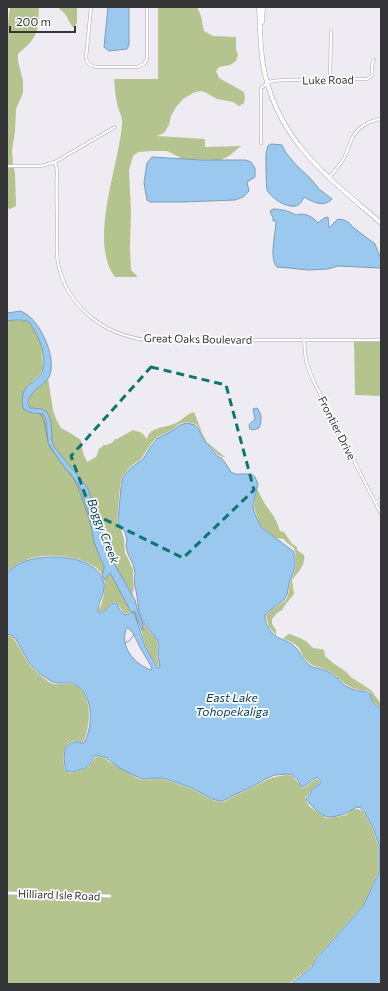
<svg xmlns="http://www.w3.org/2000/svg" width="388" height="991" viewBox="0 0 388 991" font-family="Commissioner,sans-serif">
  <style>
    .green { fill: #b5c38f }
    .water { fill: #9ac8ef; stroke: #7c9cb8; fill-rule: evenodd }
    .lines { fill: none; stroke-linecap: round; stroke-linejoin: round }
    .stream { stroke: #7c9cb8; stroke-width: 1 }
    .minor-casing { stroke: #ada8af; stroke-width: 3.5 }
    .tertiary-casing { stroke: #ada8af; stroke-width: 4 }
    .primary-casing { stroke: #ada8af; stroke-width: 5 }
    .minor { stroke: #fff; stroke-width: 2.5 }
    .tertiary { stroke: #fff; stroke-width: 3 }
    .primary { stroke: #fff; stroke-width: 4 }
    .marked { fill: none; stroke: #0f766e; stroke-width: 3; stroke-dasharray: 8 5; stroke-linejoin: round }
    .labels { text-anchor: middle; stroke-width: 3.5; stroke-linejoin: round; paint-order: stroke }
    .street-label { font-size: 11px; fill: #353436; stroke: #fff }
    .water-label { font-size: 12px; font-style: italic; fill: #043c61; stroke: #fff }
  </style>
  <rect width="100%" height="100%" fill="#efebf2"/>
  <g class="green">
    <path d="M 10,7 L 40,7 L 39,8 C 38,17 39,29 34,37 C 30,44 23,49 18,54 L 18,61 L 23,81 L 23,93 L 16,109 L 15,132 L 12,150 L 13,165 L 7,165 L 7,32 Z"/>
    <path d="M 57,7 L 77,7 L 77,23 L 74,28 C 70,24 69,21 67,17 C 64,12 61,10 57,7 Z"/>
    <path d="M 158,7 L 197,7 L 201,16 L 204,31 L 213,36 L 236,37 L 236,49 L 238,55 L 236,61 L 230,65 L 219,67 L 216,71 L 219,78 L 244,92 L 245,97 L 244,103 L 239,106 L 233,102 L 217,99 L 205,92 L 200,91 L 193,93 L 183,99 L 176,107 L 171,116 L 169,125 L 164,133 L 157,136 L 205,139 L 205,147 L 241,146 L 229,156 L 220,160 L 183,159 L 167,151 L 151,151 L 138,152 L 133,156 L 129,170 L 131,212 L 130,248 L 131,270 L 138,277 L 115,277 C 88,242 119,166 122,124 C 123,117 118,110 117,103 C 115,95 115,87 114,79 L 158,79 Z"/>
    <path d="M 14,167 L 15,175 L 16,206 L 10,209 L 7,208 L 7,168 Z"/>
    <path d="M 12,320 L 28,321 L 32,325 L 42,346 L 43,368 L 39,376 L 28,385 L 22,405 L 32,413 L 43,414 L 46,419 L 48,443 L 59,460 L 75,480 L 81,489 L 88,511 L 104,566 L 104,569 L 102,574 C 89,555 46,552 26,560 C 19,562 13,567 7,571 L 7,321 Z"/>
    <path d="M 354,341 L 381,341 L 381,396 L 355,395 Z"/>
    <path d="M 48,378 L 53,410 L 56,419 L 61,428 L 70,433 L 81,440 L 83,453 L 87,462 L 96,457 L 99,449 L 104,445 C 108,445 113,443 115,439 L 117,439 L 133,430 L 142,433 L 147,439 C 148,435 149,433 152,431 C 160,426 168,427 176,423 C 182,420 188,413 194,412 L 203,435 L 207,442 L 226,458 L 218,455 L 210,445 L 205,441 L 199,428 L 196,424 L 187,422 L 179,424 L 172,430 L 157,437 L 150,445 L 141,459 L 131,466 L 122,477 L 120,486 L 117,521 L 119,526 L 121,529 L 124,539 L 125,553 L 128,558 L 133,570 L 133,581 L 134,588 L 132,595 L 111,558 L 88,489 L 84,483 L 54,447 L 52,439 L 51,421 L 38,408 L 30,408 C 22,396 42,387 48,378 Z"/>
    <path d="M 257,489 C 260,494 262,499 265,504 C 272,514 276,518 280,531 L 284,532 L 292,544 L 297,547 L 297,550 L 304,555 C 306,565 298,572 292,580 L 294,594 L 285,605 L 282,610 L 277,613 L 272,619 L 272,624 L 276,630 L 276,635 L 269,627 L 266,615 L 273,609 L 285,601 L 288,596 L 290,584 L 296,567 L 296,557 L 294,548 L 286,542 L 284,539 L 276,538 L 261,526 L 255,511 L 254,505 Z"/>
    <path d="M 110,573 L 113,578 L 131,612 L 125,614 L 120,608 L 118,603 L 115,602 C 107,604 106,613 98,612 C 99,608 101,606 102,602 C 104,595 106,586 104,579 L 106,578 Z"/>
    <path d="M 141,620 L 145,626 L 155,638 L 157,642 L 157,657 L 159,667 C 152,660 143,642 142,632 C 142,628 143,624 141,620 Z"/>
    <path d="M 290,634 L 300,638 L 306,641 L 313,648 L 321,649 L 324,650 L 325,656 L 333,663 L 345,671 L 352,678 L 371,690 L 381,704 L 381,708 L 372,701 L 371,694 L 367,690 C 365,690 363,690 361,690 C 356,690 348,686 344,683 C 338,678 334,673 327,670 C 319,666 316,669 307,661 C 303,658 302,653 299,648 C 296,644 289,640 283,639 L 287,635 Z"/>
    <path d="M 7,635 L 13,637 L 14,639 C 22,651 27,665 39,674 C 43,677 49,683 54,684 C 61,685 69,682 76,686 C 93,695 91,727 83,742 C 80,742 76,740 73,741 C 61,744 63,762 65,771 C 68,773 70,773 74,772 C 88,770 88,768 97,756 L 106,759 L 108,761 L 121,769 L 141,780 L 162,779 L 179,784 L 196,791 L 212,800 L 220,802 L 224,802 L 234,796 L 254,787 L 266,780 L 275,777 L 286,775 L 293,776 L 297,781 L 300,787 C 306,789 310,783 315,779 L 319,780 L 319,784 L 310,790 L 310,793 L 305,798 L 309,806 L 326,818 L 337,817 L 346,815 L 353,809 L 357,809 L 363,811 L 373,830 L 378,845 L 378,872 L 363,905 L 314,960 L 313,965 L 289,984 L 7,984 L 7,894 L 111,898 L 111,895 L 7,892 Z"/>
  </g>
  <g class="water">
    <path d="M 108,7 L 129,7 L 129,45 L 127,49 L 109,51 L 104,47 Z"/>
    <path d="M 271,144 L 282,145 L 286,153 L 296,165 L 310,178 L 319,189 L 332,199 C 324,208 313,202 304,197 C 302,201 300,205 296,206 C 286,208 271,198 267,190 C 266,186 266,161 266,155 C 266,152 267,149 268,146 Z"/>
    <path d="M 152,157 L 201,160 L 245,160 L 251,162 L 255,168 L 255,177 L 247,182 L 249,191 L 243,197 L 235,200 L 182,202 L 150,202 L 147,200 L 144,183 L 147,163 Z"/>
    <path d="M 273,209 C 281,209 289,211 296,215 C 305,212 313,217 318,223 L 324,218 L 328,217 L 329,228 L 338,219 L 344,220 L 348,222 L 354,228 L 375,244 L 381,259 L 381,267 L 380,268 L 338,266 L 328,269 L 309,270 L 278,267 L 278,268 C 268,260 276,233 276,221 L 273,221 L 273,217 L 271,214 L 270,211 Z"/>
    <path d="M 21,311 C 27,314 33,319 37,325 C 46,337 56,362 49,377 C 44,386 21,396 30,408 L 42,409 L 47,412 L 51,421 L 52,439 L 54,447 L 84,483 L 88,489 L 111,558 L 135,600 L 138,612 L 143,625 L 142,631 L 135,612 L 131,612 L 113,578 L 110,573 L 106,578 L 104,579 L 102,574 L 104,569 L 104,566 L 101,560 L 94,542 L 88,511 L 81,489 L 75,480 L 59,460 L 48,443 L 46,419 L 43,414 C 35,413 29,414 23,408 C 18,380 39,386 43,369 C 45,364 43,351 42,347 C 41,343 31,324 29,322 C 23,319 13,320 7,321 L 7,313 Z"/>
    <path d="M 257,408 C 262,414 262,421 259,428 L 253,430 L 250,429 C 247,423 252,423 255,419 L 253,409 Z"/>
    <path d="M 187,423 L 195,425 L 198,428 L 205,442 L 210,446 L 217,456 L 221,458 L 224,461 L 231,472 L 235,474 L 251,474 L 255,477 L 258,484 L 253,505 L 254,512 L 261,527 L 293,551 L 295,557 L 295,567 L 289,584 L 287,595 L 284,600 L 273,608 L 265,615 C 265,625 271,635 281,639 C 286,641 290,642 294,646 C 300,650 301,658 307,663 C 315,670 318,667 327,671 C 334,674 338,679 343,684 C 347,687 356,691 360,691 C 362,691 364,691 366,691 L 371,695 C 370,702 376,705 381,709 L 381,984 L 291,984 L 313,966 L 315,960 L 363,906 L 379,872 L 379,845 L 374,830 L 364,811 L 359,807 C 352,808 350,812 344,814 C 339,816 333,817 328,817 C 321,816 310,805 306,799 L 311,793 L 311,790 L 320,784 L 320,780 L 318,778 L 315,778 C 310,781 306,788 300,786 L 298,780 L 293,775 L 287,774 L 275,775 L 265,779 L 254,786 L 234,795 L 223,801 L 220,801 L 212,799 L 196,790 L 179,783 L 162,778 L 142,779 L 121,769 L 109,760 L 107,758 L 96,755 C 89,765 89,769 76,771 C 72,772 70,772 66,771 C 64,762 61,744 74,742 C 77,741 80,743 84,743 C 93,727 94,697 77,686 C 70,680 61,685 53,682 C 48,680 42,675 38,672 C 27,663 22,649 15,638 L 13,636 L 7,634 L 7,572 C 14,567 20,562 29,560 C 50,554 94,555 103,580 C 108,591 97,602 98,612 L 99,613 C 107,613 108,602 117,603 L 119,609 L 125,615 L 134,612 L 145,646 L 154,662 L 158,668 L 159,668 L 160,667 L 158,657 L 158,642 L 155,637 L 143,622 L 139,612 L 137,596 L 134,581 L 135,573 L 133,564 L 128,554 L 126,546 L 127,540 L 125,532 L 120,525 L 118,521 L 121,487 L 123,477 L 132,467 L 143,459 L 151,446 L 158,438 L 172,431 L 180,425 ZM 128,628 L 133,633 L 141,649 L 151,666 L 152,669 L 151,670 C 134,664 120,647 126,629 Z"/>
  </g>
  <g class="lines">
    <g class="stream">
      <path d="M 40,413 L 44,421 L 48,441"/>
      <path d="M 49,444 L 51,449 L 54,453"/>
      <path d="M 70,473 L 77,485 L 82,498 L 91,525"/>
      <path d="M 134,611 L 138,623"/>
      <path d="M 125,643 L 129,641 L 134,635"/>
    </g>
    <g class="minor-casing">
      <g id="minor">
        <path d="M 91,7 L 86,58 C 87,63 90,66 96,67 L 137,67 L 144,64 L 147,59 L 147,7"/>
        <path d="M 330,80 L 331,31"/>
        <path d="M 261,143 L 261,88 L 265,85 L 267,82 L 282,80 L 367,79 C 377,75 369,67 374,60"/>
        <path d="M 55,162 L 57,171 C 56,190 57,208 57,226 C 57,239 56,251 58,263 C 67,307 104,335 147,340 L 381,340"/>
        <path d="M 7,166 L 41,166 L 55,162 L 115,127"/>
        <path d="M 329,178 C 334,171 340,165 344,158 C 347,153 348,148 350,143 C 355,129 367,121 381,119"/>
        <path d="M 304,340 L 306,361 L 312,378 L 381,514"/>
        <path d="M 376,502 L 381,499"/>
      </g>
    </g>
    <g class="tertiary-casing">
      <path id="tertiary" d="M 7,893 L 110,896"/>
    </g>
    <g class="primary-casing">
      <g id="primary">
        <path d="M 259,7 C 260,26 260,46 263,65 C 277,141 327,176 381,223"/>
        <path d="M 262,22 L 263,7"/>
      </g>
    </g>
    <use href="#minor" class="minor"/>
    <use href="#tertiary" class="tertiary"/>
    <use href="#primary" class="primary"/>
  </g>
  <path class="marked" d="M 151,367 L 226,385 L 254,490 L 183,558 L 92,513 L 71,456 Z"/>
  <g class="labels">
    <g class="street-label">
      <text transform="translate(328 80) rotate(-1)" y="4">Luke Road</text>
      <text transform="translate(198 339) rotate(1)" y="4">Great Oaks Boulevard</text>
      <text transform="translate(337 428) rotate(63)" y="4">Frontier Drive</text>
      <text transform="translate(59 895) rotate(2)" y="4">Hilliard Isle Road</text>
    </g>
    <g class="water-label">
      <text transform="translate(103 531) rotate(69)" y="4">Boggy Creek</text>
      <text x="232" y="702">East Lake<tspan x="232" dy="14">Tohopekaliga</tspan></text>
    </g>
  </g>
  <rect width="388" height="991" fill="none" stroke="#353436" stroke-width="16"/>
  <path d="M10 26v6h65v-6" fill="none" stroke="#353436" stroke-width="2"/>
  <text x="16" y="26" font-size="12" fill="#353436" stroke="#ffffff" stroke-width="3" paint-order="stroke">200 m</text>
</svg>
